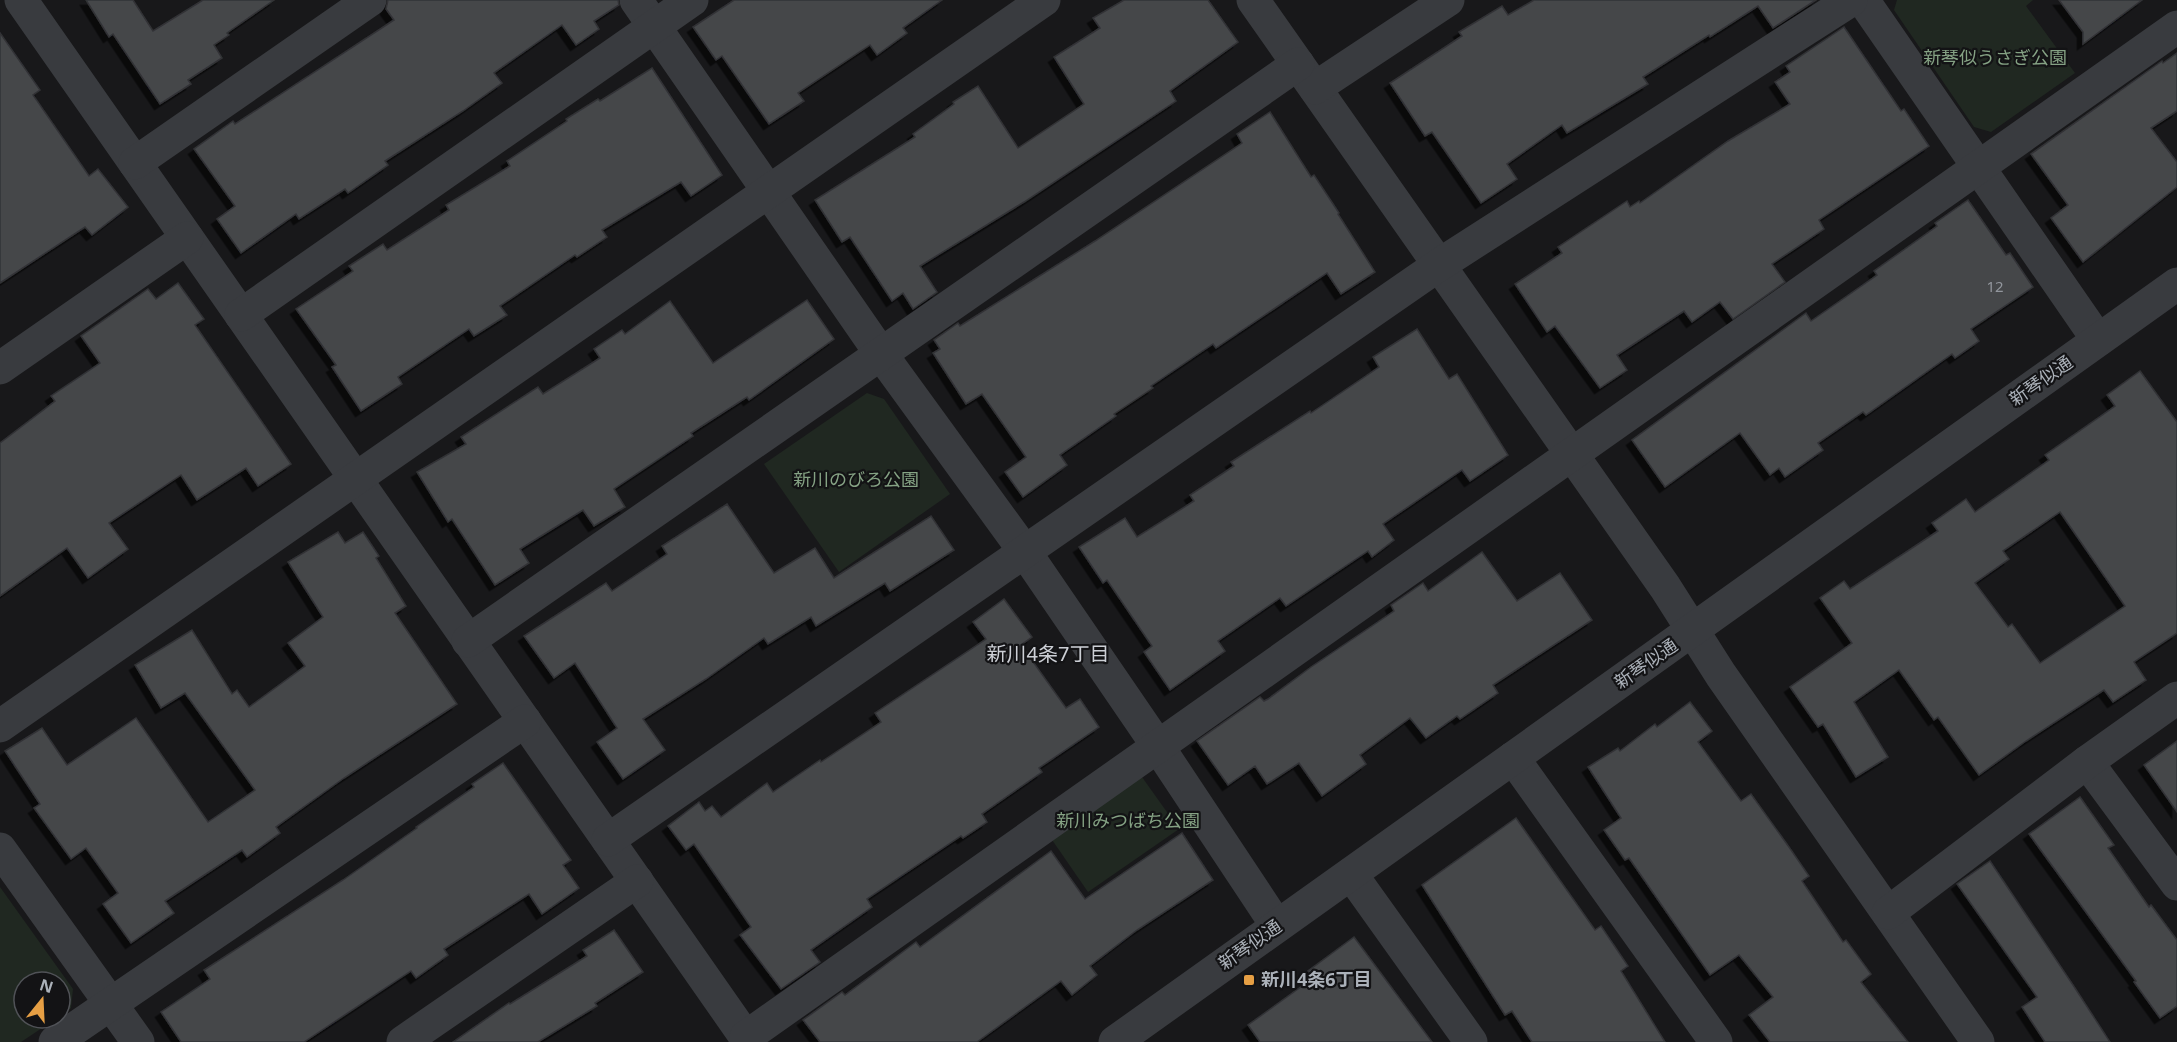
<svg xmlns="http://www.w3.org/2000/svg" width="2177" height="1042" viewBox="0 0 2177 1042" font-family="'Noto Sans','Noto Sans JP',sans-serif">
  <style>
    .green { fill: #202821 }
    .building { fill: #45464a; stroke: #323336; stroke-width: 1.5; fill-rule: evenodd; filter: url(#shadow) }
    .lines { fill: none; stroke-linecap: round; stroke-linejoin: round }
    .minor { stroke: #393b3f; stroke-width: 33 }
    .poi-dot { fill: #e69f44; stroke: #131315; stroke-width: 2 }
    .labels { text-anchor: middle; stroke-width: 4.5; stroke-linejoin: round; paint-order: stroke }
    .number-label { font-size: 15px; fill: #92969d }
    .park-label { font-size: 18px; fill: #85a284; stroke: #131315 }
    .street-label { font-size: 18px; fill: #abb1b9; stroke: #131315 }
    .poi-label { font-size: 18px; font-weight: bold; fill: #abb1b9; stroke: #131315; text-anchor: start }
    .neighbourhood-label { font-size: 20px; fill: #cccfd5; stroke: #131315 }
  </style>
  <defs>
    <filter id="shadow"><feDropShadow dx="-5.5" dy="5.5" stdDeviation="0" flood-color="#0009"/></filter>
  </defs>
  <rect width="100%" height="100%" fill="#18181a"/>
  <g class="green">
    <path d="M 1897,0 L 2033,0 L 2026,6 L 2075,73 L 1991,132 L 1974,127 L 1894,10 Z"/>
    <path d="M 867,393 L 884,399 L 950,494 L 839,572 L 764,464 Z"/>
    <path d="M 1137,770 L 1179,829 L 1088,892 L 1048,834 Z"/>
    <path d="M 0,887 L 73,989 L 71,1008 L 60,1016 L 60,982 L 24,982 L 24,1018 L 57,1018 L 21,1042 L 0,1042 Z"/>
  </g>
  <g class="building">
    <path d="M 86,0 L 133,0 L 153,31 L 203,0 L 274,0 L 227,33 L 229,35 L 214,45 L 222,58 L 188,80 L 191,84 L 160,104 L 113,34 L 109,37 Z"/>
    <path d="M 388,0 L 618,0 L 619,5 L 594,21 L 599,29 L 576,45 L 562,25 L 494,73 L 502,83 L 463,111 L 385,161 L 388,165 L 348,193 L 345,189 L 299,219 L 296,214 L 241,253 L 217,219 L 235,206 L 194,149 L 233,121 L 235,124 L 394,20 L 386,9 Z"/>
    <path d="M 734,0 L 942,0 L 903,28 L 907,33 L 877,55 L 870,45 L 798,93 L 804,101 L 769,124 L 722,56 L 716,60 L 693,27 Z"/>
    <path d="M 1124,0 L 1208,0 L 1238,42 L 1170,91 L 1176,101 L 1024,202 L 920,266 L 937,292 L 913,309 L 903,293 L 892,301 L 850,237 L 842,242 L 815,200 L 915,137 L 913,134 L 954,104 L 953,102 L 978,86 L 1018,148 L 1084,104 L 1054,57 L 1100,28 L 1093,18 Z"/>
    <path d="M 1534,0 L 1816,0 L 1773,28 L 1758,6 L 1710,37 L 1709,35 L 1643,77 L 1648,84 L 1567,133 L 1562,125 L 1507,164 L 1517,179 L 1481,203 L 1432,132 L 1425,136 L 1390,83 L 1462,36 L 1459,32 L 1502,6 L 1508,15 Z"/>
    <path d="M 2059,0 L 2142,0 L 2083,44 L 2083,32 Z"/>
    <path d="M 1844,27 L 1901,111 L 1904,109 L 1929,146 L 1819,220 L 1824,229 L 1772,264 L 1785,282 L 1733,319 L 1720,302 L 1692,322 L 1684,311 L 1617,355 L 1627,370 L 1600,388 L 1555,326 L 1547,332 L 1515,284 L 1562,253 L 1558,247 L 1627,201 L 1630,207 L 1639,201 L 1640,203 L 1728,141 L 1790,104 L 1775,82 L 1790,72 L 1786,66 Z"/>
    <path d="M 0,33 L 40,90 L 33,95 L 89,176 L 98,169 L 128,207 L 92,235 L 85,227 L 0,283 Z"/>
    <path d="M 2177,53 L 2177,111 L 2151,128 L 2177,162 L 2177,187 L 2083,262 L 2051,218 L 2068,205 L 2031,154 L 2162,61 L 2163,63 Z"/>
    <path d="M 652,68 L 722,175 L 691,196 L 681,182 L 602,230 L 607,237 L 577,257 L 575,255 L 500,306 L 507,315 L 474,336 L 469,329 L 398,377 L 402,384 L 361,411 L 332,367 L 336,365 L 296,309 L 353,271 L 349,266 L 383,244 L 387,250 L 449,210 L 446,205 L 510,166 L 507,161 L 567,121 L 566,119 L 598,99 L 600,101 Z"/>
    <path d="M 1270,112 L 1311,177 L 1314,175 L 1339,213 L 1338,214 L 1375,272 L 1341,294 L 1327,273 L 1216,348 L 1213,344 L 1151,386 L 1153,388 L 1114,414 L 1116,416 L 1060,455 L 1067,465 L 1023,497 L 1005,472 L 1026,457 L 982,394 L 966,404 L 933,353 L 940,349 L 934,340 L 958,323 L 960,326 L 1095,241 L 1242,143 L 1237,134 Z"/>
    <path d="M 1968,200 L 2006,255 L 2010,253 L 2033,287 L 1971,329 L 1979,341 L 1955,358 L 1952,354 L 1866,415 L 1863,412 L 1818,443 L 1823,450 L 1785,477 L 1779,468 L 1770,475 L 1740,433 L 1665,487 L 1632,440 L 1806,313 L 1811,321 L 1877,275 L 1874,271 L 1937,226 L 1935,223 Z"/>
    <path d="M 178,283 L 204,319 L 195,325 L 291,464 L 258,486 L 246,468 L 197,500 L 181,475 L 109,523 L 128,549 L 88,578 L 67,548 L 0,596 L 0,443 L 55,401 L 51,396 L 100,363 L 81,336 L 148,289 L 156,299 Z"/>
    <path d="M 807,300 L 834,339 L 749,400 L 747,397 L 691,433 L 693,436 L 614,489 L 625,507 L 594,526 L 583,510 L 520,549 L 529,563 L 495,585 L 452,519 L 448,522 L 417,472 L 466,444 L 461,437 L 538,387 L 543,394 L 600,358 L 594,349 L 622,330 L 625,334 L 670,301 L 713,363 Z"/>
    <path d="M 1417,329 L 1449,379 L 1457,374 L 1508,455 L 1470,481 L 1462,470 L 1383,524 L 1394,540 L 1372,557 L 1368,551 L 1286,606 L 1280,598 L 1218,641 L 1225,651 L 1170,690 L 1144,652 L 1152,646 L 1107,580 L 1103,583 L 1079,547 L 1125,518 L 1137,537 L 1194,501 L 1190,495 L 1234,466 L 1231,462 L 1310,411 L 1311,413 L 1379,367 L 1373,357 Z"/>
    <path d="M 2140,371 L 2177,422 L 2177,633 L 2134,662 L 2146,680 L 2113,702 L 2104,690 L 2026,741 L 1979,775 L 1938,717 L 1934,720 L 1899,670 L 1854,702 L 1888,757 L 1856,777 L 1823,724 L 1818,727 L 1790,687 L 1852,643 L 1820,598 L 1844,581 L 1850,589 L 1938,531 L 1932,523 L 1966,499 L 1975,512 L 2049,460 L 2045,455 L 2115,406 L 2107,395 ZM 2060,512 L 2125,606 L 2040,663 L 2012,624 L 2008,627 L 1975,583 L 2009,559 L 2003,551 Z"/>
    <path d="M 727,504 L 774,573 L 815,548 L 834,578 L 931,516 L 954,550 L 890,591 L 885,583 L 816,626 L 811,617 L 768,644 L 764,638 L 706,679 L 643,719 L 665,750 L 623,779 L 597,742 L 617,728 L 575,663 L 554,678 L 524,636 L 606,583 L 612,591 L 667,554 L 662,546 Z"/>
    <path d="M 338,532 L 345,543 L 363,532 L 379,556 L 376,558 L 406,606 L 395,613 L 457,704 L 344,778 L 276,827 L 280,833 L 247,857 L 242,850 L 165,901 L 174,913 L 131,943 L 103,904 L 118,893 L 86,848 L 71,859 L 34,808 L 40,804 L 5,751 L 42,728 L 67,765 L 136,718 L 208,822 L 255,790 L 185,693 L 161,708 L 135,665 L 192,630 L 232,694 L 237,690 L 249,707 L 305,666 L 288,643 L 323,617 L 288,562 Z"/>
    <path d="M 1482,552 L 1517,601 L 1560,573 L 1592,620 L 1493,685 L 1498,693 L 1460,719 L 1457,716 L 1426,738 L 1410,718 L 1360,755 L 1366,764 L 1322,796 L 1299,763 L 1267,784 L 1255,766 L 1228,785 L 1197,741 L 1260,697 L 1264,701 L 1268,699 L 1311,667 L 1394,611 L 1391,605 L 1423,583 L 1428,591 Z"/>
    <path d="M 1004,599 L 1032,637 L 1021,645 L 1066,708 L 1080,699 L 1099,727 L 1039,768 L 1042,772 L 982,814 L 987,822 L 963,838 L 961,836 L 867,899 L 872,907 L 811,950 L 820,962 L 781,989 L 740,935 L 751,927 L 694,844 L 686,850 L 668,826 L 699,802 L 705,811 L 712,806 L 721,817 L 767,783 L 773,792 L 820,760 L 821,762 L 881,722 L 875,713 L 986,639 L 973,622 Z"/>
    <path d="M 1690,702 L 1712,731 L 1698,742 L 1741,801 L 1751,794 L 1789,847 L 1809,876 L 1802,881 L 1843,942 L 1846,940 L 1871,974 L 1861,982 L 1908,1042 L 1770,1042 L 1749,1015 L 1773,997 L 1739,955 L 1710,975 L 1629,858 L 1625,860 L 1604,830 L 1621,818 L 1588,767 L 1618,748 L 1620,751 L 1655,724 L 1657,727 Z"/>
    <path d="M 2177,741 L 2177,812 L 2144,765 Z"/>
    <path d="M 503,763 L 571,860 L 563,865 L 579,888 L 542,914 L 529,894 L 444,949 L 448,955 L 416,978 L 411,971 L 304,1042 L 181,1042 L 161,1012 L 210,979 L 204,970 L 343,880 L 417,828 L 416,827 L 474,787 L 472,784 Z"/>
    <path d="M 2080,797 L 2114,845 L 2108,848 L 2149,907 L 2151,905 L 2177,940 L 2177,1006 L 2160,1018 L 2134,982 L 2136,981 L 2029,834 Z"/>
    <path d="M 1516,818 L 1595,930 L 1601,926 L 1628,966 L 1621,971 L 1665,1042 L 1532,1042 L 1512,1011 L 1505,1015 L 1422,885 Z"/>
    <path d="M 1182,833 L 1213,880 L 1137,930 L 1090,966 L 1097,975 L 1072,995 L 1061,981 L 977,1042 L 820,1042 L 803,1020 L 842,992 L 845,995 L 916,942 L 920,947 L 1051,851 L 1085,899 Z"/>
    <path d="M 1990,861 L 2073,985 L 2110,1042 L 2045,1042 L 2022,1007 L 2037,997 L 1957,884 Z"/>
    <path d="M 614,930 L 643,972 L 595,1003 L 597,1006 L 538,1042 L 453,1042 L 509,1003 L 510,1004 L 587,956 L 583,950 Z"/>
    <path d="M 1354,937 L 1432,1042 L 1260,1042 L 1248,1025 L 1313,978 L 1308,971 Z"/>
  </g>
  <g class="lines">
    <g class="minor">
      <path d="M 21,0 L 749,1042"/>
      <path d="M 636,0 L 881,354 L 1025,552 L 1157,745 L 1277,926"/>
      <path d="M 1253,0 L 1665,587 L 1721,675 L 1978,1042"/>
      <path d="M 1863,0 L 2098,340"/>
      <path d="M 1315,88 L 1448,0"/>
      <path d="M 135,163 L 370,0"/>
      <path d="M 241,315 L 692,0"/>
      <path d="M 0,368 L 187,238"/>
      <path d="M 468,641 L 1298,64"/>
      <path d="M 0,726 L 1044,0"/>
      <path d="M 1513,758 L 1716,1042"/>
      <path d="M 2087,762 L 2177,884"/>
      <path d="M 608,840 L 1439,265 L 1851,0"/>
      <path d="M 0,849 L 138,1042"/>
      <path d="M 1351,874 L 1471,1042"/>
      <path d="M 1888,913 L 2087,762 L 2177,698"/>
      <path d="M 746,1037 C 1222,699 1702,366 2177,27"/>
      <path d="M 55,1042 L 525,721"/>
      <path d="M 403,1042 L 637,881"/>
      <path d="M 1115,1042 L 2177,284"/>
    </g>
  </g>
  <rect class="poi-dot" x="1243" y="974" width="12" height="12" rx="3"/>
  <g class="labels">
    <g class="number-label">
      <text x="1995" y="292">12</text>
    </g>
    <g class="park-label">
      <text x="1995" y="64">新琴似うさぎ公園</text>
      <text x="856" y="486">新川のびろ公園</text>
      <text x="1128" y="827">新川みつばち公園</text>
    </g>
    <g class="street-label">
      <text transform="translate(2041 381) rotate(-35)" y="6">新琴似通</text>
      <text transform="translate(1646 664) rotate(-35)" y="6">新琴似通</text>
      <text transform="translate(1250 945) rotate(-35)" y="6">新琴似通</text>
    </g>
    <g class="poi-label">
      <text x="1261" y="986">新川4条6丁目</text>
    </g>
    <g class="neighbourhood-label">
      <text x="1048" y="661">新川4条7丁目</text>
    </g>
  </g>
  <g transform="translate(42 1000) rotate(18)"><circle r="28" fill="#131315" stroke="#505257" stroke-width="1.5"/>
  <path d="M0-4.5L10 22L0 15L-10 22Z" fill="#e69f44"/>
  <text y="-9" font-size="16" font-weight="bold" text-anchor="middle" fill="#abb1b9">N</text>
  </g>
</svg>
